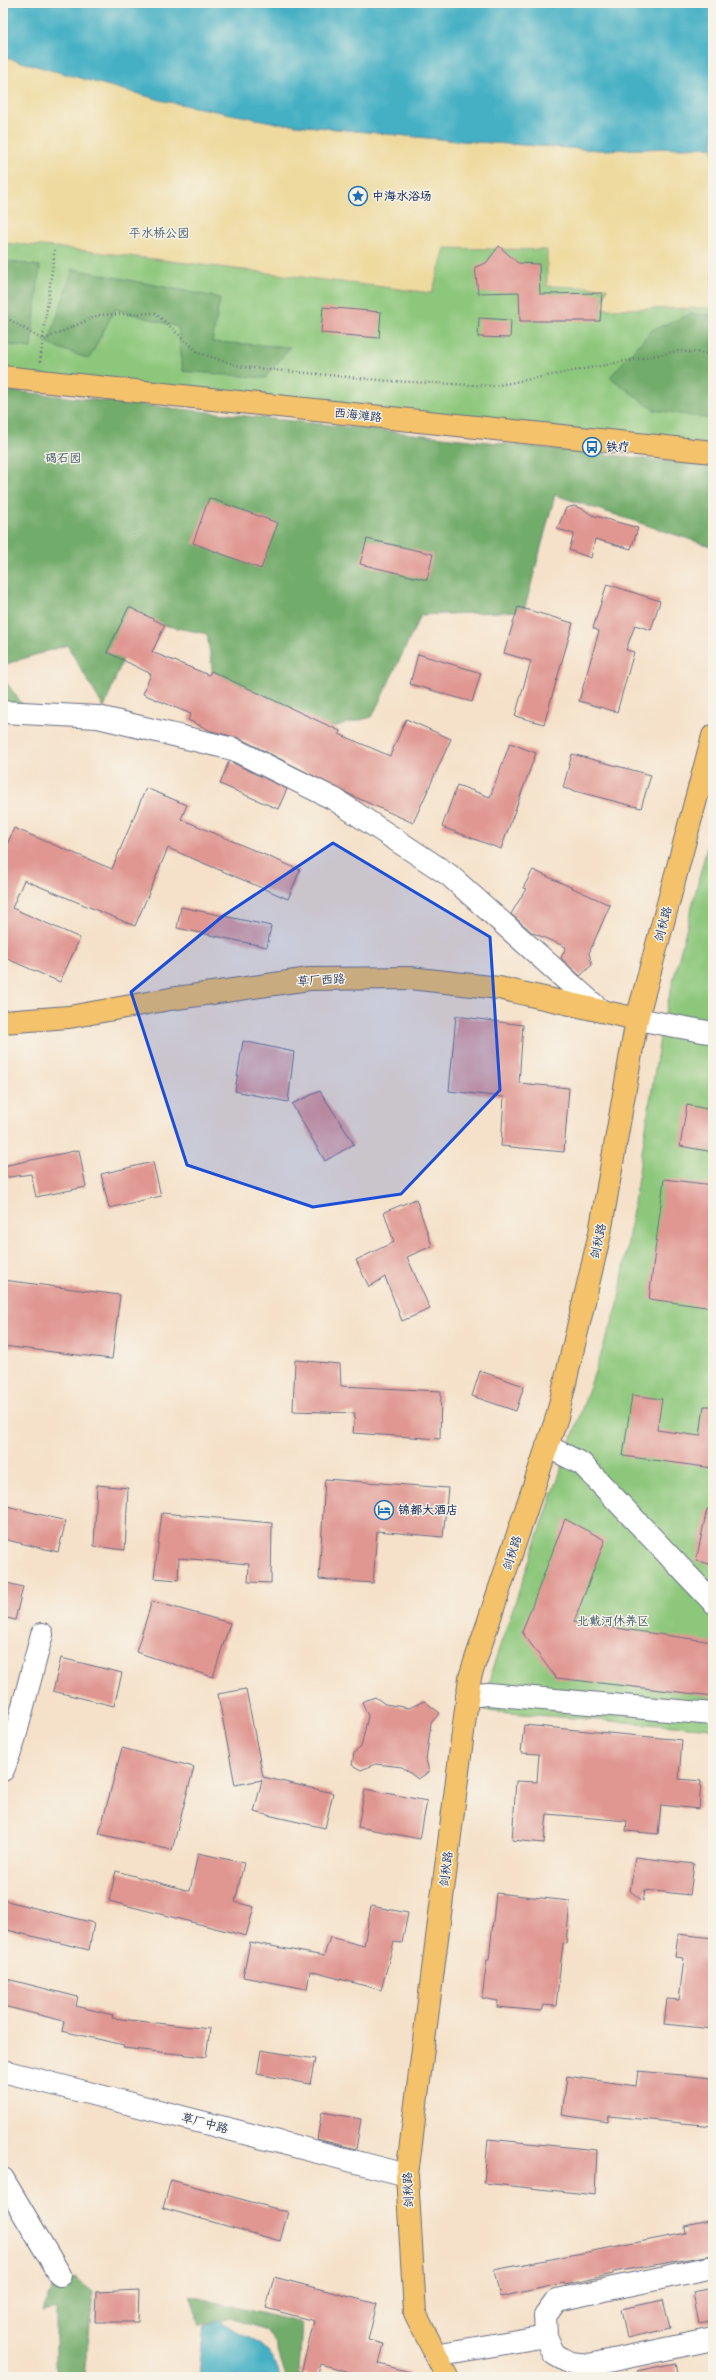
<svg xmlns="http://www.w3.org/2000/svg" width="716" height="2380" viewBox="0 0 716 2380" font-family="'Playpen Sans','LXGW WenKai TC',sans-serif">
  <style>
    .green { fill: #8dc77b; stroke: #547b6c }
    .forest { fill: #72ac6b; stroke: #466e64 }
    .sand { fill: #eeda9e; stroke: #84847e }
    .water { fill: #45b0c4; stroke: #307091 }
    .building { fill: #e09792 }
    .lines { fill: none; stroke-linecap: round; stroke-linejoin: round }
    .minor-casing { stroke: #676d83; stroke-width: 24 }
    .major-casing { stroke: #676d83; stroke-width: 24 }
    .path { stroke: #676d83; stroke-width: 2.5; stroke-dasharray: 1 3; stroke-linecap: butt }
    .minor { stroke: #fff; stroke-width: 22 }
    .major { stroke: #f3c26a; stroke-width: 22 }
    .marked { fill: #1d4ed8; fill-opacity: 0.2; stroke: #1d4ed8; stroke-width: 3; stroke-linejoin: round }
    .labels { text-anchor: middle; stroke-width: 3; stroke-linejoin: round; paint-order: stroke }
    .poi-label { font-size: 12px; font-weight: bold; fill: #1b2f5e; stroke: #f7f3e8; text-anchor: start }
    .park-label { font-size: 12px; fill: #385565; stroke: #f7f3e8 }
    .street-label { font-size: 12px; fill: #1b2f5e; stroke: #f7f3e8 }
  </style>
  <rect width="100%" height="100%" fill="#f7f3e8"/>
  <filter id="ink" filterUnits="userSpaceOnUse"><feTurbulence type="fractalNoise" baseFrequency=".025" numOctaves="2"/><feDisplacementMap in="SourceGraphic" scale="8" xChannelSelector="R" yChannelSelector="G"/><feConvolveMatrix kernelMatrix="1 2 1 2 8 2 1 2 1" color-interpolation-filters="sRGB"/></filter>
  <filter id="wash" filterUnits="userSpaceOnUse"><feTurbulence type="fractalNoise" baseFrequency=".012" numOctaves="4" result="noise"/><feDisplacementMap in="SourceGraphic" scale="16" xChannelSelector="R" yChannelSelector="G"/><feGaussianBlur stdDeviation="0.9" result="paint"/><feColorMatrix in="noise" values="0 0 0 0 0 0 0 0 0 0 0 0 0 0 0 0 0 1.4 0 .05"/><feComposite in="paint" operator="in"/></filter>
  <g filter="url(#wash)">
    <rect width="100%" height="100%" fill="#f5e1c9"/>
    <g class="green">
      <path d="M 3,29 L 713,132 L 713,444 L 3,371 Z"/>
      <path d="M 713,823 L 713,1729 L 484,1711 L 492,1669 L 618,1305 L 662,1025 Z"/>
    </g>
    <g class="forest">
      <path d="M 3,261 L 40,266 L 31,348 L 3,344 Z"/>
      <path d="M 73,269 L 220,298 L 212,342 L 290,347 L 265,378 L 183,371 L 178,327 L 115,309 L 89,359 L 48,344 Z"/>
      <path d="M 691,314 L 713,315 L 713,419 L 654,410 L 610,377 L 652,330 Z"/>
      <path d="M 3,390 L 713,466 L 713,547 L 555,495 L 524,611 L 421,615 L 372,717 L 321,730 L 214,682 L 207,634 L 138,620 L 104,708 L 67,645 L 3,665 Z"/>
      <path d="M 3,678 L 33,719 L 3,714 Z"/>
      <path d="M 75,2278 L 93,2292 L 85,2377 L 56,2377 L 56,2308 L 42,2312 L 55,2283 Z"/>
      <path d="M 190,2296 L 302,2323 L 299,2374 L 307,2377 L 286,2377 L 276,2345 L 266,2330 L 230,2318 L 200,2325 Z"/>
    </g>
    <path class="sand" d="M 3,57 L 277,123 L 448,140 L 600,150 L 713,147 L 713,308 L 601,309 L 607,288 L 547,286 L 547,250 L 445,248 L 432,293 L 55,247 L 3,243 Z"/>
    <g class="water">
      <path d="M 3,3 L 713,3 L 713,147 L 600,150 L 448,140 L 277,123 L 164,101 L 3,57 Z"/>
      <path d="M 218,2320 C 244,2338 272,2341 280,2377 L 199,2377 L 204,2326 Z"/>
    </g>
    <g id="blocks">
      <g class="building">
        <path d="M 499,246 L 518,263 L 539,264 L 540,294 L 602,293 L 600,321 L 520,321 L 519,292 L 478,293 L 475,267 L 486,263 Z"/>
        <path d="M 323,307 L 381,312 L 379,338 L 321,333 Z"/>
        <path d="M 479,318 L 511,320 L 510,338 L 478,337 Z"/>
        <path d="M 209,498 L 278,523 L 261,569 L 193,543 Z"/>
        <path d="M 574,506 L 583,509 L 592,515 L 638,528 L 631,549 L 595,539 L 591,558 L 569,550 L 574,534 L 557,529 L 566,508 Z"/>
        <path d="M 367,539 L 433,554 L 427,580 L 360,564 Z"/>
        <path d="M 607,584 L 660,601 L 651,630 L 635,625 L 626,650 L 634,652 L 617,712 L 579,701 L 599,631 L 593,628 Z"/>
        <path d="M 129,607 L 165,625 L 152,652 L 209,675 L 211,671 L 340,731 L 339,734 L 390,756 L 406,719 L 451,739 L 413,823 L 353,796 L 239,738 L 211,731 L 188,720 L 191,714 L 143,694 L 151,674 L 107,652 Z"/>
        <path d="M 518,607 L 573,623 L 544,724 L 515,716 L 531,661 L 504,653 Z"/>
        <path d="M 418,654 L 481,673 L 472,702 L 410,684 Z"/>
        <path d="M 510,743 L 536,753 L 501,849 L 442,827 L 457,785 L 490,797 Z"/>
        <path d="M 572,754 L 651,775 L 641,808 L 563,788 Z"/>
        <path d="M 229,761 L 287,789 L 278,809 L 220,784 Z"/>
        <path d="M 146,788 L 187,805 L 181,819 L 300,870 L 288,899 L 168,848 L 135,926 L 24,880 L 12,908 L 80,938 L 60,982 L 3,957 L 3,855 L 14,828 L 112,869 Z"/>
        <path d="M 533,870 L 610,905 L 589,953 L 592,965 L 580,976 L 561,958 L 566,947 L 533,933 L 511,914 L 526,889 L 523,888 Z"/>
        <path d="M 181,907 L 271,926 L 267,947 L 177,928 Z"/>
        <path d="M 456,1016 L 523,1025 L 519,1083 L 569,1088 L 564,1152 L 501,1146 L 504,1097 L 449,1091 Z"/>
        <path d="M 243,1041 L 294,1052 L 288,1102 L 235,1091 Z"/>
        <path d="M 320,1091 L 354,1144 L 325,1161 L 292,1104 Z"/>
        <path d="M 687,1105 L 713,1110 L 713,1152 L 680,1146 Z"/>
        <path d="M 79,1150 L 86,1187 L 36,1197 L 31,1174 L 3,1178 L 3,1166 Z"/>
        <path d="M 153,1162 L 161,1196 L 109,1208 L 101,1174 Z"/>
        <path d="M 664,1179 L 713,1185 L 713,1308 L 649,1299 Z"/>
        <path d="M 416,1199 L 432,1246 L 407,1257 L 430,1309 L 402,1321 L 385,1277 L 369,1287 L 356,1260 L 394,1242 L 384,1212 Z"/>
        <path d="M 3,1280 L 120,1295 L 112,1359 L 3,1346 Z"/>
        <path d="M 295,1360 L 340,1364 L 341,1386 L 441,1391 L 440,1439 L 353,1433 L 355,1413 L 293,1411 Z"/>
        <path d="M 480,1371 L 524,1386 L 516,1411 L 472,1396 Z"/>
        <path d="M 632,1395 L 662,1399 L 657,1430 L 700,1436 L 704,1406 L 713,1406 L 713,1468 L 623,1456 Z"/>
        <path d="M 325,1479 L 448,1488 L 443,1537 L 377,1531 L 373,1583 L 319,1579 Z"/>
        <path d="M 97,1485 L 128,1488 L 125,1550 L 94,1546 Z"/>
        <path d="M 3,1505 L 66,1521 L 58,1552 L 3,1539 Z"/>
        <path d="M 707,1509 L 713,1510 L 713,1565 L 696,1561 Z"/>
        <path d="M 162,1513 L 272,1523 L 271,1583 L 248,1582 L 249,1564 L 179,1558 L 178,1580 L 154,1578 Z"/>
        <path d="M 565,1519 L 605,1540 L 574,1622 L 713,1642 L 713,1696 L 556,1678 L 522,1632 Z"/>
        <path d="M 3,1582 L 23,1587 L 15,1620 L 3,1617 Z"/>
        <path d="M 152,1601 L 230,1623 L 213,1677 L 136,1652 Z"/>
        <path d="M 61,1658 L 122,1673 L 114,1706 L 53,1691 Z"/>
        <path d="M 246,1689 L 263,1777 L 333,1793 L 325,1828 L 254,1812 L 262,1780 L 235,1785 L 218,1694 Z"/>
        <path d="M 375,1697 L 385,1704 L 409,1708 L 424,1701 L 440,1713 L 431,1723 L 426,1760 L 429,1772 L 418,1779 L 402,1767 L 376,1764 L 361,1770 L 352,1765 L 354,1753 L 361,1747 L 368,1716 L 362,1702 Z"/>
        <path d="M 524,1725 L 682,1740 L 679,1779 L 701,1781 L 699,1809 L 661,1805 L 658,1834 L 626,1831 L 627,1821 L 547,1814 L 544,1843 L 512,1840 L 516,1781 L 537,1782 L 539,1754 L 521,1753 Z"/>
        <path d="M 122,1748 L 194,1767 L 172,1850 L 99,1834 Z"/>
        <path d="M 365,1789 L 427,1801 L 420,1839 L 358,1827 Z"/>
        <path d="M 198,1853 L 244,1863 L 235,1902 L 254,1907 L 246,1936 L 109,1901 L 116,1871 L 190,1891 Z"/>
        <path d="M 635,1857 L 694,1864 L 690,1895 L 645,1890 L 643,1901 L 630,1891 Z"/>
        <path d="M 496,1893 L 570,1901 L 566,1944 L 563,1943 L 556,2006 L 544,2005 L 542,2011 L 497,2007 L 498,2001 L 482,1998 L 487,1960 L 489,1960 Z"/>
        <path d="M 3,1900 L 94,1923 L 89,1950 L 3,1929 Z"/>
        <path d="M 371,1906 L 408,1913 L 402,1943 L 394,1942 L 381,1990 L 310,1971 L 307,1989 L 243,1977 L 250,1942 L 324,1956 L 330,1937 L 364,1946 Z"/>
        <path d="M 678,1934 L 713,1938 L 713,2029 L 664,2024 L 667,1999 L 679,2000 L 684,1958 L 675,1957 Z"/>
        <path d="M 3,1978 L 78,1997 L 76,2006 L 113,2015 L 112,2018 L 210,2029 L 206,2057 L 123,2048 L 124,2045 L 62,2031 L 64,2021 L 3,2006 Z"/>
        <path d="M 261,2050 L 315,2059 L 310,2084 L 257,2074 Z"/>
        <path d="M 638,2071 L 713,2078 L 713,2126 L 609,2116 L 608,2122 L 562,2115 L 567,2076 L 636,2086 Z"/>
        <path d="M 322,2112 L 361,2119 L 356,2149 L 317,2139 Z"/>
        <path d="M 488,2139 L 597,2150 L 595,2195 L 484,2183 Z"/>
        <path d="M 171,2180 L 288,2212 L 280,2241 L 163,2208 Z"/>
        <path d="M 713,2220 L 713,2255 L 613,2272 L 613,2274 L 565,2285 L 564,2283 L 500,2297 L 494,2270 L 686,2233 L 685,2226 Z"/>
        <path d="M 274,2277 L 377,2304 L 368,2340 L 384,2344 L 379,2364 L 410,2372 L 409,2377 L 361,2377 L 361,2375 L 321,2364 L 317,2377 L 301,2373 L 314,2321 L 266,2308 Z"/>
        <path d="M 713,2288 L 713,2321 L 699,2324 L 693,2292 Z"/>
        <path d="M 139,2290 L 138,2322 L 95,2322 L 96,2292 Z"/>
        <path d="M 663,2300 L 670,2328 L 627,2338 L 621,2309 Z"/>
        <path d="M 675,2363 L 678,2377 L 638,2377 L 637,2371 Z"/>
      </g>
    </g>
  </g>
  <g filter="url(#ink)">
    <use href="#blocks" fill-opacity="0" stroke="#676d83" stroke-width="1"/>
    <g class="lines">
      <g class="minor-casing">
        <g id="minor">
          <path d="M 3,712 L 98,717 L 233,749 L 334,799 L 449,875 L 601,1011"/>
          <path d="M 637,1019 L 713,1033"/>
          <path d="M 547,1446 L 582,1464 L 713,1602"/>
          <path d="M 467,1696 L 488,1694 L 713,1714"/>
          <path d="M 3,1770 L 13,1744 L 42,1634"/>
          <path d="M 3,2071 L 407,2175"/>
          <path d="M 3,2179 L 60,2275"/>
          <path d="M 713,2267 L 557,2300 L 545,2316 L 546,2336 L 554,2354 L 570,2363 L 589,2365 L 713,2339"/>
          <path d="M 435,2355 L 546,2336"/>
        </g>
      </g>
      <g class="major-casing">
        <g id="major">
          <path d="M 3,377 L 713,452"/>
          <path d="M 3,1022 L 69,1017 L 170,999 L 309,979 L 410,978 L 499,988 L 637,1019"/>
          <path d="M 447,2377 L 415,2313 L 407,2175 L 470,1677 L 557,1417 L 600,1233 L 637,1019 L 713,736"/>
        </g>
      </g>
      <g class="path">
        <path d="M 3,316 L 43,340 L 99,315 L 155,313 L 199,353 L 243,367 L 391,381 L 494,386 L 679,351 L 713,354"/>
        <path d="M 40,362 L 55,247"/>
      </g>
      <use href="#minor" class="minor"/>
      <use href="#major" class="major"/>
    </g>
  </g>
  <path class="marked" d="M 333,843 L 490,937 L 500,1090 L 401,1194 L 313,1207 L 187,1165 L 131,992 L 223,916 Z"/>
  <defs>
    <g id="sight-ring" transform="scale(1)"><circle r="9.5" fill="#f7f3e8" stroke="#1f6fb2" stroke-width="1.5"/><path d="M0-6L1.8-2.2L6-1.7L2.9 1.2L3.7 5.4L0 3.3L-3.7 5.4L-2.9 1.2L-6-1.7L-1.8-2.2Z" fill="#1f6fb2"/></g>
    <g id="bus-ring" transform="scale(1)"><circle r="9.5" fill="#f7f3e8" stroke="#1f6fb2" stroke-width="1.5"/><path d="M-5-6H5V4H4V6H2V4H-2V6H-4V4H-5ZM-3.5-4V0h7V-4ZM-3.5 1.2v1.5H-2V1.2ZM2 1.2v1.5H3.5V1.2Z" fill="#1f6fb2"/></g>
    <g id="hotel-ring" transform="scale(1)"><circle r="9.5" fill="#f7f3e8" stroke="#1f6fb2" stroke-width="1.5"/><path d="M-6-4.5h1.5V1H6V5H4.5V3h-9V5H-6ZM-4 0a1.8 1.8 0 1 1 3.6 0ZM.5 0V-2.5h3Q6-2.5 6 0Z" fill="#1f6fb2"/></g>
  </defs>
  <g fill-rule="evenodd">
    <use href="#sight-ring" x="358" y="196"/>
    <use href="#bus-ring" x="592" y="447"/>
    <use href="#hotel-ring" x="384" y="1510"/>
  </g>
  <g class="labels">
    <g class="poi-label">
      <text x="372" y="200">中海水浴场</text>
      <text x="606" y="451">铁疗</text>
      <text x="398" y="1514">锦都大酒店</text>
    </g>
    <g class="park-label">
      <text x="159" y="237">平水桥公园</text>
      <text x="63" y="462">碣石园</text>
      <text x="613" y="1625">北戴河休养区</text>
    </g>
    <g class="street-label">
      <text transform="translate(358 415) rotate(6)" y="4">西海滩路</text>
      <text transform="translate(663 924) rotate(-75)" y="4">剑秋路</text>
      <text transform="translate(321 980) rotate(-3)" y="4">草厂西路</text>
      <text transform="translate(598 1241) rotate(-78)" y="4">剑秋路</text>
      <text transform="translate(512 1553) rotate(-72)" y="4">剑秋路</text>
      <text transform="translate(446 1869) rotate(-83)" y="4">剑秋路</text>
      <text transform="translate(205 2123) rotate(15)" y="4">草厂中路</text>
      <text transform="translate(408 2190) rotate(-92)" y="4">剑秋路</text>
    </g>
  </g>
  <rect width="716" height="2380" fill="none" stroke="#f7f3e8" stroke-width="16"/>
</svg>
